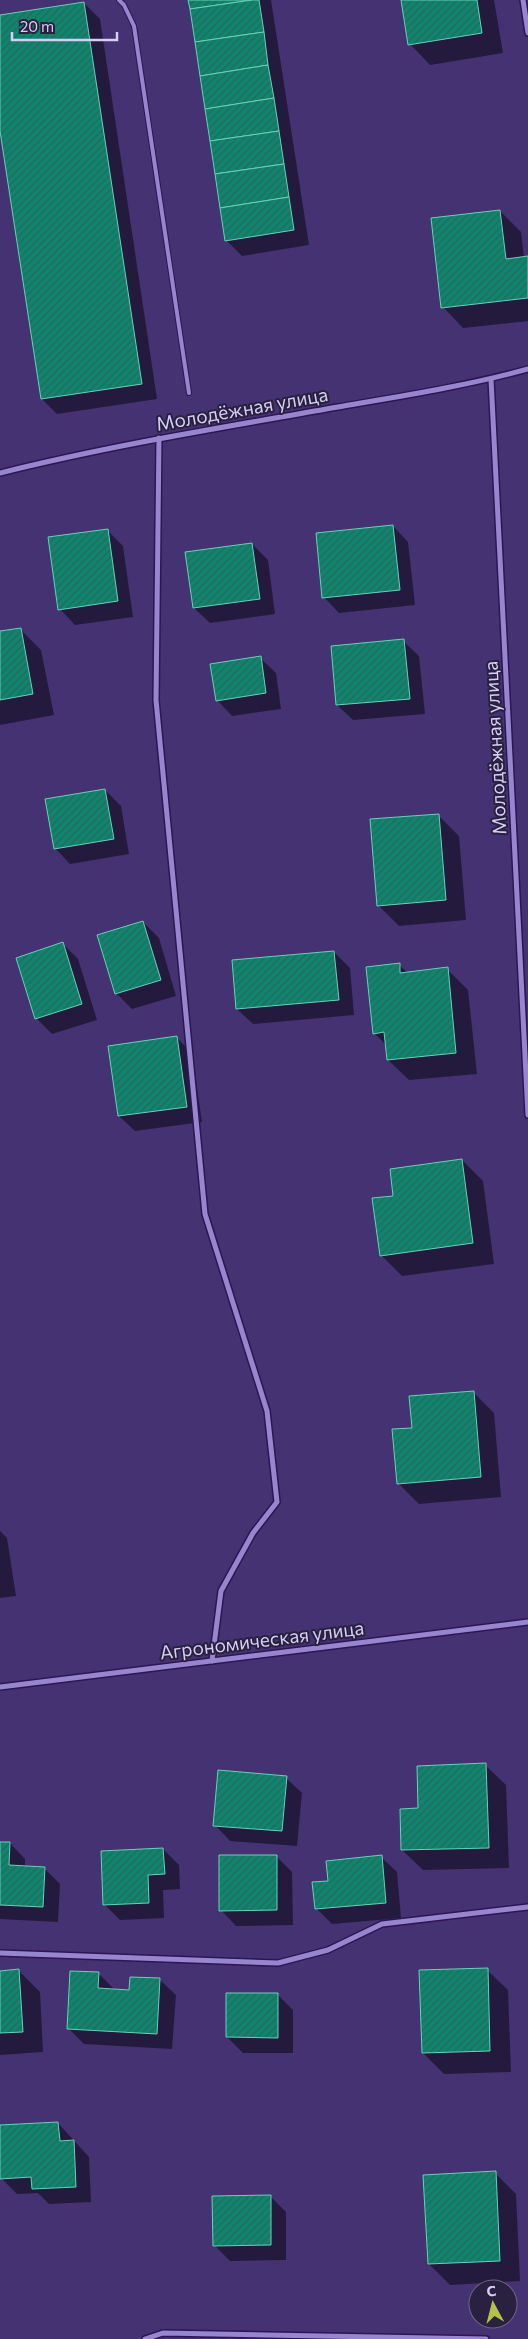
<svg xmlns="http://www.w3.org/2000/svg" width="528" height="2339" viewBox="0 0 528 2339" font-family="Commissioner,sans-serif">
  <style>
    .shadow { fill: #0007 }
    .building { fill: url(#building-hatch); stroke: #67d2b7 }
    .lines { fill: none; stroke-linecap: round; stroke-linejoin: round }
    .service-casing { stroke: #2d1655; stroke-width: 6 }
    .minor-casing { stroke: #2d1655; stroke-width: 8 }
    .service { stroke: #9785ce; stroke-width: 4 }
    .minor { stroke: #9785ce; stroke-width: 5 }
    .labels { text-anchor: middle; stroke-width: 4; stroke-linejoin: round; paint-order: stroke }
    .street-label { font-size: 19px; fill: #d6cef5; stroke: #29213f }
  </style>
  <defs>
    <pattern id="building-hatch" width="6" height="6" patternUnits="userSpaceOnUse" patternTransform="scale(1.25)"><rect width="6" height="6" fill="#11846d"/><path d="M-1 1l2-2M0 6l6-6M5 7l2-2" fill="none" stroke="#24685f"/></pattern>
  </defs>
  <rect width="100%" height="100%" fill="#453272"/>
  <g class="shadow">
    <path d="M 189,0 L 271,0 L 309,245 L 242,256 L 226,240 Z"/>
    <path d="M 403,0 L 494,0 L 503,53 L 430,65 L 410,44 Z"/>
    <path d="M 84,3 L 100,19 L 157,399 L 57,414 L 42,399 L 0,122 L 0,16 Z"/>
    <path d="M 500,211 L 521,232 L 524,258 L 528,258 L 528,321 L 463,328 L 443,307 Z"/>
    <path d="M 393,526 L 408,542 L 415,605 L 339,613 L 324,597 Z"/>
    <path d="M 107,530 L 123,546 L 133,617 L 75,625 L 60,609 Z"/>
    <path d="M 252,544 L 268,560 L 275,614 L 210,623 L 194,608 Z"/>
    <path d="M 20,629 L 41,650 L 54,715 L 0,725 L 0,633 Z"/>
    <path d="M 403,641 L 419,656 L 425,714 L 353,720 L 337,705 Z"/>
    <path d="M 260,658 L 276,673 L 281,709 L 232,716 L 217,700 Z"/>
    <path d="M 105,790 L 121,806 L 129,854 L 70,864 L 55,848 Z"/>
    <path d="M 438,815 L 459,836 L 466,920 L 399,926 L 378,905 Z"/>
    <path d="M 143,922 L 159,938 L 176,996 L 132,1009 L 116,993 Z"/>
    <path d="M 63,944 L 78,959 L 97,1020 L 52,1034 L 36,1018 Z"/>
    <path d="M 334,952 L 350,968 L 354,1015 L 253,1024 L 237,1009 Z"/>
    <path d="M 399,965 L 408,973 L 447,969 L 468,990 L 477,1074 L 409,1080 L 388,1060 L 387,1046 L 374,1033 Z"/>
    <path d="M 176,1037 L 192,1053 L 202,1122 L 135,1131 L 119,1116 Z"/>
    <path d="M 462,1160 L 483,1181 L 494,1264 L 402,1276 L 381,1255 L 394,1197 Z"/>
    <path d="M 473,1392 L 494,1413 L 501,1497 L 419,1504 L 398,1483 Z"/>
    <path d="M 0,1531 L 7,1538 L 16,1596 L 0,1598 Z"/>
    <path d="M 485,1765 L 506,1785 L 509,1868 L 423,1870 L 402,1850 Z"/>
    <path d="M 286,1778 L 302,1793 L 297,1846 L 230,1841 L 215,1825 Z"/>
    <path d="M 0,1843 L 10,1843 L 25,1859 L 25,1867 L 44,1868 L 60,1884 L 58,1922 L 0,1919 Z"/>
    <path d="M 163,1849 L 179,1865 L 180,1889 L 163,1890 L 164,1918 L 120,1920 L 104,1904 Z"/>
    <path d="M 277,1857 L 292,1872 L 293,1925 L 236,1926 L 221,1910 Z"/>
    <path d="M 381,1857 L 397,1872 L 401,1918 L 332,1924 L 316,1908 Z"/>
    <path d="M 487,1970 L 508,1990 L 511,2072 L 444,2074 L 423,2053 Z"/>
    <path d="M 19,1971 L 40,1992 L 43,2052 L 0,2055 L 0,1972 Z"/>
    <path d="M 99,1974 L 114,1989 L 130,1991 L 131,1978 L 160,1980 L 176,1995 L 172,2049 L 84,2044 L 68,2028 Z"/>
    <path d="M 278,1995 L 293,2010 L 293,2053 L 243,2053 L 227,2037 Z"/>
    <path d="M 58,2123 L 89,2157 L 91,2202 L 49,2204 L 38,2193 L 17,2194 L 1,2178 L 0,2127 Z"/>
    <path d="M 495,2173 L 516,2194 L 520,2281 L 450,2285 L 429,2264 Z"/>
    <path d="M 270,2196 L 286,2212 L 286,2260 L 230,2261 L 214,2245 Z"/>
  </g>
  <g class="building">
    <path d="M 188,0 L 252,0 L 190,9 Z"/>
    <path d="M 252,0 L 259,0 L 264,32 L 195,42 L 190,9 Z"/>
    <path d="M 401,0 L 477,0 L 482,33 L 408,45 Z"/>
    <path d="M 84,2 L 142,384 L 41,399 L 0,131 L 0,15 Z"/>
    <path d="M 264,32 L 268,65 L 200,76 L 195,42 Z"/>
    <path d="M 268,65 L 274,98 L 205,109 L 200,76 Z"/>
    <path d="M 274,98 L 279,131 L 210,141 L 205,109 Z"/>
    <path d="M 279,131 L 284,164 L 215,174 L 210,141 Z"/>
    <path d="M 284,164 L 289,197 L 220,208 L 215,174 Z"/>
    <path d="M 289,197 L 294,230 L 225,241 L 220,208 Z"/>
    <path d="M 500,210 L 506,259 L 528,256 L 528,298 L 441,308 L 431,218 Z"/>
    <path d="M 393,525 L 400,590 L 322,598 L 316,533 Z"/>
    <path d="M 108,529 L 118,601 L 58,610 L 48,537 Z"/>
    <path d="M 252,543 L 260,599 L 193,608 L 185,552 Z"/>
    <path d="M 21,628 L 33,694 L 0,700 L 0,631 Z"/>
    <path d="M 404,639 L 410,699 L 336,705 L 331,646 Z"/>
    <path d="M 261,656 L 266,693 L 216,701 L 210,664 Z"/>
    <path d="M 105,789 L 114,839 L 54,849 L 45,799 Z"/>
    <path d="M 439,814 L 446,900 L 377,906 L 370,819 Z"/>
    <path d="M 143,921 L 161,980 L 115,994 L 97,935 Z"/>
    <path d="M 63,942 L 82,1004 L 35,1019 L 16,958 Z"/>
    <path d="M 334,951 L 339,1000 L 236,1009 L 232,960 Z"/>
    <path d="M 400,963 L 400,973 L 448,967 L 456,1053 L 387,1060 L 384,1032 L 373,1034 L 366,967 Z"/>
    <path d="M 177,1036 L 187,1107 L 118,1116 L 108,1046 Z"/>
    <path d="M 462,1159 L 473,1243 L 380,1256 L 372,1198 L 393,1196 L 390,1169 Z"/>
    <path d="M 474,1391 L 481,1477 L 397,1484 L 392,1429 L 412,1428 L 409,1396 Z"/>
    <path d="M 486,1763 L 489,1848 L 401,1850 L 400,1809 L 418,1808 L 417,1766 Z"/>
    <path d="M 218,1770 L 287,1776 L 282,1831 L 213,1826 Z"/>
    <path d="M 0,1842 L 10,1842 L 9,1865 L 45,1867 L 43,1907 L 0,1905 Z"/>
    <path d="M 163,1848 L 165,1874 L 148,1875 L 149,1903 L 103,1905 L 101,1851 Z"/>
    <path d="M 219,1855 L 277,1855 L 277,1910 L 219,1911 Z"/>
    <path d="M 382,1855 L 386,1903 L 315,1909 L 312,1882 L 328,1881 L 326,1861 Z"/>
    <path d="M 488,1968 L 490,2051 L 422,2053 L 419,1970 Z"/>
    <path d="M 19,1969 L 23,2032 L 0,2033 L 0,1971 Z"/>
    <path d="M 70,1971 L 99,1972 L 98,1988 L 129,1990 L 130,1977 L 160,1978 L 157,2034 L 67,2029 Z"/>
    <path d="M 226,1993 L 278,1993 L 278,2038 L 226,2037 Z"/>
    <path d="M 58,2122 L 60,2141 L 74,2140 L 76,2187 L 32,2189 L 31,2177 L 0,2179 L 0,2125 Z"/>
    <path d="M 496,2171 L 500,2261 L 428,2264 L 423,2175 Z"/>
    <path d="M 271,2195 L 271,2245 L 213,2246 L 212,2196 Z"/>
  </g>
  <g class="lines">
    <g class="service-casing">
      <path id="service" d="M 119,0 L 124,5 L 134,26 L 189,393"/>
    </g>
    <g class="minor-casing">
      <g id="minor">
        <path d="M 523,0 L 528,33"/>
        <path d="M 491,379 L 528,1115"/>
        <path d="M 159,438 L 156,700 L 205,1214 L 267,1411 L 277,1502 L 253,1533 L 221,1591 L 212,1661"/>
        <path d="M 0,473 C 112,445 225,427 338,407 C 402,396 466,386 528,369"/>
        <path d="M 0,1687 L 528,1622"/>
        <path d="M 0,1953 L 278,1963 L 328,1950 L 382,1924 L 528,1907"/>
        <path d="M 145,2339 L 163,2333 L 486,2339"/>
      </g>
    </g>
    <use href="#service" class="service"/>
    <use href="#minor" class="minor"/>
  </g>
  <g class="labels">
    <g class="street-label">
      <text transform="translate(242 409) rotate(-10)" y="7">Молодёжная улица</text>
      <text transform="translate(495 748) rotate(-93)" y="7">Молодёжная улица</text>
      <text transform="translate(262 1640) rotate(-7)" y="7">Агрономическая улица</text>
    </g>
  </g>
  <g transform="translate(493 2304) rotate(353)"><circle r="24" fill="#29213f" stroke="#6e6688"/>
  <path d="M0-4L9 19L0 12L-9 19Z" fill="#b5c249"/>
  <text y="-8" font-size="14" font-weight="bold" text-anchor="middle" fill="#d6cef5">С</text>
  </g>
  <path d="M12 32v8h105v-8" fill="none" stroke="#d6cef5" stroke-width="2.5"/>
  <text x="20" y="32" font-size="15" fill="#d6cef5" stroke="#29213f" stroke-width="4" paint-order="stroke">20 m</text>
</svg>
